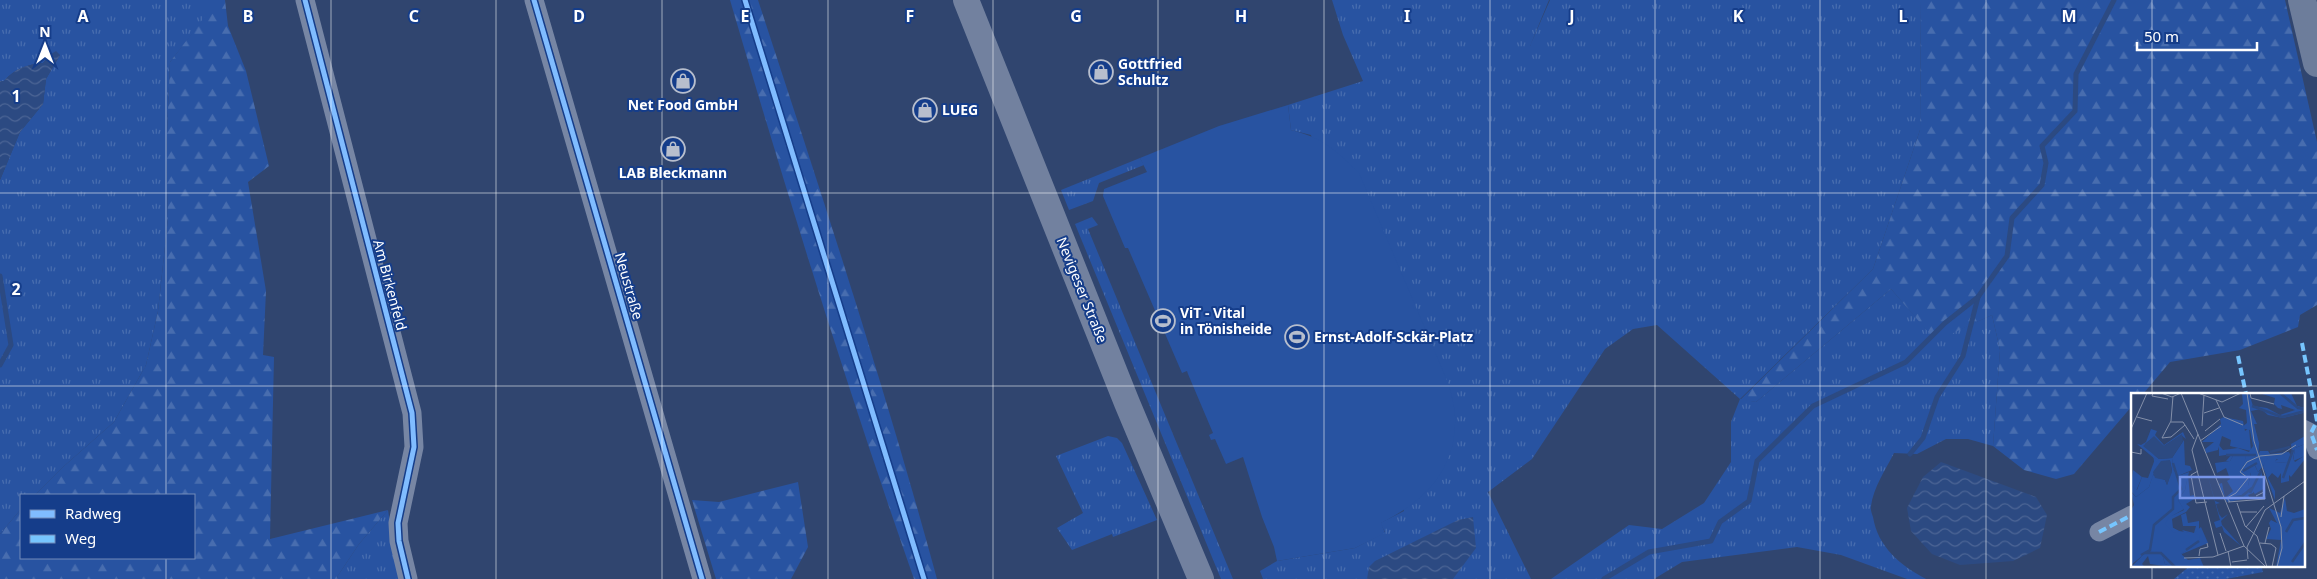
<svg xmlns="http://www.w3.org/2000/svg" width="2317" height="579" viewBox="0 0 2317 579" font-family="'Noto Sans',sans-serif">
  <style>
    .grass { fill: url(#grass-tufts) }
    .forest { fill: url(#forest-firs) }
    .park { fill: url(#park-dots) }
    .pitch { fill: #2853a1 }
    .water { fill: url(#water-waves) }
    .lines { fill: none; stroke-linecap: round; stroke-linejoin: round }
    .stream { stroke: #2c4a82; stroke-width: 5 }
    .minor { stroke: #7786a4; stroke-width: 19 }
    .secondary { stroke: #72819f; stroke-width: 26 }
    .motorway { stroke: #6d7d9b; stroke-width: 28 }
    .quiet { stroke: #76c5fe; stroke-width: 4; stroke-dasharray: 8 4; stroke-linecap: butt }
    .cycleway-casing { stroke: #153d8a; stroke-width: 8 }
    .cycleway { stroke: #80bcff; stroke-width: 5 }
    .grid { fill: none; stroke: #fff; stroke-width: 1; stroke-opacity: 0.55 }
    .labels { text-anchor: middle; stroke-width: 4; stroke-linejoin: round; paint-order: stroke }
    .poi-label { font-size: 14px; font-weight: bold; fill: #fff; stroke: #153d8a; text-anchor: start }
    .street-label { font-size: 14px; fill: #fff; stroke: #153d8a }
    .inset-river { fill: none; stroke: #2c4a82; stroke-width: 2.5 }
    .inset-road { fill: none; stroke: #838fa9; stroke-width: 1 }
    .view { fill: #7795e8; fill-opacity: 0.15; stroke: #7795e8; stroke-width: 2.5 }
    .inset-edge { fill: none; stroke: #fff; stroke-width: 2.5 }
    .grid-label { font-size: 16px; text-anchor: middle; font-weight: bold; fill: #fff; stroke: #153d8a; stroke-width: 4; stroke-linejoin: round; paint-order: stroke }
  </style>
  <defs>
    <pattern id="grass-tufts" width="24" height="20" patternUnits="userSpaceOnUse" patternTransform="scale(1.25)"><rect width="24" height="20" fill="#2853a1"/><path d="M3 7l-1-3M5 7V3M7 7l1-3M15 17l-1-3M17 17v-4M19 17l1-3" fill="none" stroke="#486daf"/></pattern>
    <pattern id="forest-firs" width="22" height="20" patternUnits="userSpaceOnUse" patternTransform="scale(1.25)"><rect width="22" height="20" fill="#2853a1"/><path d="M5 1l3.5 6h-7zM16 11l3.5 6h-7z" fill="#486daf"/></pattern>
    <pattern id="park-dots" width="8" height="8" patternUnits="userSpaceOnUse" patternTransform="scale(1.25)"><rect width="8" height="8" fill="#2853a1"/><path d="M2 2h.1M6 6h.1" fill="none" stroke="#486daf" stroke-width="1.8" stroke-linecap="round"/></pattern>
    <pattern id="water-waves" width="16" height="10" patternUnits="userSpaceOnUse" patternTransform="scale(1.25)"><rect width="16" height="10" fill="#2c4a82"/><path d="M0 5q4-4 8 0t8 0" fill="none" stroke="#4c6595"/></pattern>
  </defs>
  <rect width="100%" height="100%" fill="#30456f"/>
  <g class="grass">
    <path d="M 0,0 L 206,0 L 207,15 L 170,62 L 166,157 L 168,218 L 158,311 L 146,365 L 114,422 L 63,467 L 35,495 L 21,495 L 21,509 L 0,534 L 0,180 L 20,132 L 43,104 L 46,79 L 60,55 L 51,54 L 43,63 C 26,65 16,68 4,81 L 0,81 Z"/>
    <path d="M 1332,0 L 1549,0 L 1530,46 L 1550,0 L 1921,0 L 1920,130 L 1873,269 L 1740,399 L 1756,402 L 1891,289 L 1936,340 L 1992,315 L 2000,350 L 1993,446 L 1968,439 L 1946,439 L 1917,454 L 1894,453 C 1886,469 1873,488 1871,506 C 1870,509 1872,514 1873,517 C 1878,547 1900,565 1926,579 L 1907,579 L 1841,555 L 1797,547 L 1682,562 L 1654,579 L 1551,579 L 1629,525 L 1662,529 L 1704,503 L 1731,462 L 1731,422 L 1740,399 L 1657,325 L 1633,329 L 1605,349 L 1532,459 L 1488,492 L 1531,579 L 1263,579 L 1260,571 L 1277,561 L 1355,548 L 1385,532 L 1380,523 L 1404,511 L 1311,135 L 1291,130 L 1288,105 L 1363,81 L 1343,35 Z"/>
    <path d="M 1140,158 L 1144,165 L 1099,183 L 1093,201 L 1069,210 L 1061,190 Z"/>
    <path d="M 1092,217 L 1098,225 L 1088,229 L 1233,579 L 1221,579 L 1075,224 Z"/>
    <path d="M 1108,436 L 1117,438 L 1122,443 L 1157,520 L 1113,537 L 1112,534 L 1072,550 L 1057,528 L 1083,513 L 1056,456 Z"/>
    <path d="M 388,510 L 399,579 L 338,579 L 337,577 L 359,544 Z"/>
  </g>
  <g class="forest">
    <path d="M 206,0 L 225,0 L 228,26 L 246,71 L 269,166 L 248,182 L 266,291 L 263,355 L 274,357 L 270,539 L 388,510 L 359,544 L 337,577 L 338,579 L 0,579 L 0,534 L 21,509 L 21,558 L 194,558 L 194,495 L 35,495 L 63,467 L 114,422 L 146,365 L 158,311 L 168,218 L 166,157 L 170,62 L 206,15 Z"/>
    <path d="M 730,0 L 758,0 C 821,192 884,384 937,579 L 914,579 C 847,388 787,194 730,0 Z"/>
    <path d="M 1921,0 L 2285,0 L 2317,142 L 2317,305 L 2300,315 L 2298,327 L 2240,350 L 2170,362 L 2143,394 L 2132,394 L 2132,406 L 2074,474 L 2056,479 L 2024,470 L 1993,446 L 2000,350 L 1992,315 L 1936,341 L 1891,289 L 1756,402 L 1740,400 L 1873,269 L 1920,130 Z"/>
    <path d="M 798,482 L 808,547 L 791,579 L 716,579 L 692,500 L 719,502 Z"/>
  </g>
  <path class="park" d="M 2191,565 L 2261,565 L 2263,572 L 2226,579 L 2174,579 Z"/>
  <path class="pitch" d="M 1288,105 L 1291,130 C 1323,138 1336,150 1359,173 L 1449,385 C 1451,395 1455,406 1455,416 C 1457,469 1425,501 1381,523 L 1385,533 L 1355,548 L 1277,561 L 1274,547 L 1262,517 L 1243,457 L 1226,464 L 1215,439 L 1211,440 L 1209,435 L 1213,433 L 1188,374 L 1187,371 L 1182,373 L 1128,248 L 1125,248 L 1103,196 L 1104,189 L 1147,172 L 1140,158 L 1219,126 Z"/>
  <g class="water">
    <path d="M 56,51 L 60,55 L 46,79 L 43,104 L 20,132 L 0,180 L 0,81 L 4,81 C 16,68 26,65 43,63 L 51,54 Z"/>
    <path d="M 1941,462 L 2036,497 L 2047,515 L 2040,548 L 2013,561 L 1960,565 L 1932,554 L 1911,531 L 1907,508 L 1923,477 Z"/>
    <path d="M 1473,517 L 1476,548 L 1453,579 L 1367,579 L 1369,567 L 1375,561 L 1458,520 Z"/>
  </g>
  <g class="lines">
    <g class="stream">
      <path d="M 0,276 L 11,345 L 0,365"/>
      <path d="M 1910,454 L 1923,438 L 1937,397 L 1963,356 L 1978,297 L 2007,256 L 2012,218 L 2042,185 L 2046,163 L 2042,146 L 2075,111 L 2076,74 L 2114,0"/>
      <path d="M 1604,579 L 1649,552 L 1711,541 L 1720,522 L 1749,501 L 1757,461 L 1813,406 L 1906,362 L 1945,323 L 1978,297"/>
    </g>
    <g class="minor">
      <path d="M 305,0 L 412,413 L 414,447 L 398,523 L 399,541 L 408,579"/>
      <path d="M 534,0 L 702,579"/>
      <path d="M 2303,429 L 2311,433 L 2317,450"/>
      <path d="M 2099,532 L 2132,515"/>
    </g>
    <path class="secondary" d="M 966,0 L 1127,403 L 1201,579"/>
    <path class="motorway" d="M 2302,0 L 2317,63"/>
    <g class="quiet">
      <path d="M 2302,343 L 2317,421 L 2311,433 L 2317,450"/>
      <path d="M 2238,356 L 2246,394"/>
      <path d="M 2099,532 L 2132,515"/>
    </g>
    <g class="cycleway-casing">
      <g id="cycleway">
        <path d="M 305,0 L 412,413 L 414,447 L 398,523 L 399,541 L 408,579"/>
        <path d="M 534,0 L 702,579"/>
        <path d="M 745,0 L 924,579"/>
      </g>
    </g>
    <use href="#cycleway" class="cycleway"/>
  </g>
  <path class="grid" d="M 166,0 L 166,495M 331,0 L 331,579M 496,0 L 496,579M 662,0 L 662,579M 828,0 L 828,579M 993,0 L 993,579M 1158,0 L 1158,579M 1324,0 L 1324,579M 1490,0 L 1490,579M 1655,0 L 1655,579M 1820,0 L 1820,579M 1986,0 L 1986,579M 2152,0 L 2152,394M 0,193 L 2317,193M 0,386 L 2317,386M 166,558 L 166,579M 2152,565 L 2152,579"/>
  <defs>
    <g id="shop-ring" transform="scale(1.25)"><circle r="9.5" fill="#153d8a" stroke="#b7becd" stroke-width="1.5"/><path d="M-5-2.5h2.3a2.7 3.5 0 0 1 5.4 0H5L5.5 6h-11ZM-1.5-2.5h3a1.5 2.3 0 0 0-3 0Z" fill="#b7becd"/></g>
    <g id="stadium-ring" transform="scale(1.25)"><circle r="9.5" fill="#153d8a" stroke="#b7becd" stroke-width="1.5"/><path d="M0-5a6.5 5 0 1 0 0 10a6.5 5 0 1 0 0-10ZM-3.5-1.8h7v3.6h-7Z" fill="#b7becd"/></g>
  </defs>
  <g fill-rule="evenodd">
    <use href="#shop-ring" x="1101" y="72"/>
    <use href="#shop-ring" x="683" y="81"/>
    <use href="#shop-ring" x="925" y="110"/>
    <use href="#shop-ring" x="673" y="149"/>
    <use href="#stadium-ring" x="1163" y="321"/>
    <use href="#stadium-ring" x="1297" y="337"/>
  </g>
  <g class="labels">
    <g class="poi-label">
      <text x="1118" y="69">Gottfried<tspan x="1118" dy="16">Schultz</tspan></text>
      <text x="683" y="110" text-anchor="middle">Net Food GmbH</text>
      <text x="942" y="115">LUEG</text>
      <text x="673" y="178" text-anchor="middle">LAB Bleckmann</text>
      <text x="1180" y="318">ViT - Vital<tspan x="1180" dy="16">in Tönisheide</tspan></text>
      <text x="1314" y="342">Ernst-Adolf-Sckär-Platz</text>
    </g>
    <g class="street-label">
      <text transform="translate(390 285) rotate(75)" y="5">Am Birkenfeld</text>
      <text transform="translate(629 286) rotate(74)" y="5">Neustraße</text>
      <text transform="translate(1082 290) rotate(68)" y="5">Nevigeser Straße</text>
    </g>
  </g>
  <g transform="translate(2131 393)">
    <rect width="174" height="174" fill="#30456f"/>
    <path d="M 93,24 L 112,28 L 114,38 L 118,35 L 120,58 L 99,53 L 100,47 L 91,43 L 87,57 L 75,60 L 74,56 L 83,49 L 71,49 L 90,31 L 89,26 ZM 174,51 L 174,63 L 162,68 L 164,55 ZM 129,58 L 137,58 L 139,61 L 158,59 L 160,63 L 156,70 L 143,69 L 147,66 L 137,67 L 127,79 L 123,70 ZM 22,61 L 28,66 L 41,65 L 42,76 L 47,83 L 58,79 L 54,97 L 47,107 L 53,116 L 41,123 L 35,131 L 48,138 L 69,141 L 69,151 L 50,161 L 57,167 L 69,165 L 73,174 L 41,174 L 34,171 L 31,161 L 17,158 L 0,172 L 0,117 L 3,112 L 0,99 L 5,104 L 18,94 L 24,75 ZM 39,68 L 41,77 L 36,92 L 34,87 L 22,82 L 27,74 ZM 103,61 L 115,63 L 114,71 L 120,79 L 117,93 L 122,95 L 122,100 L 117,102 L 119,105 L 96,109 L 88,91 L 91,90 L 94,105 L 102,98 L 96,88 L 99,86 L 95,75 L 86,80 L 84,70 L 99,68 ZM 2,77 L 11,84 L 5,98 L 0,92 ZM 55,120 L 57,130 L 68,128 L 68,139 L 63,140 L 65,133 L 52,133 L 50,122 Z" fill="#2853a1" fill-rule="evenodd"/>
    <path d="M 111,0 L 118,0 L 122,13 L 136,15 L 149,22 L 164,17 L 150,12 L 151,16 L 147,15 L 143,11 L 144,5 L 128,0 L 160,0 L 166,13 L 174,15 L 172,20 L 152,25 L 137,22 L 130,16 L 120,18 L 126,31 L 123,31 L 128,50 L 127,69 L 123,71 L 127,79 L 130,77 L 137,111 L 134,95 L 124,101 L 118,94 L 112,98 L 117,93 L 120,80 L 111,76 L 115,63 L 103,61 L 99,68 L 95,68 L 101,61 L 88,63 L 88,52 L 92,57 L 107,55 L 118,59 L 122,53 L 119,37 L 110,35 L 116,30 L 115,17 L 108,15 L 112,11 ZM 20,36 L 26,38 L 24,42 L 33,52 L 52,39 L 55,46 L 50,42 L 33,53 L 20,46 L 14,51 L 22,59 L 26,71 L 18,94 L 5,104 L 0,98 L 0,92 L 6,97 L 11,84 L 17,85 L 24,66 L 6,51 L 10,52 L 15,49 ZM 174,43 L 174,51 L 164,55 L 162,66 L 164,69 L 173,63 L 174,66 L 160,84 L 158,82 L 158,88 L 150,90 L 150,80 L 147,85 L 141,80 L 137,85 L 144,98 L 144,107 L 132,74 L 134,69 L 137,64 L 147,63 L 144,69 L 156,70 L 161,59 L 160,51 ZM 53,47 L 54,72 L 59,73 L 61,77 L 47,83 L 42,76 L 41,65 ZM 74,73 L 84,108 L 89,110 L 85,111 L 88,121 L 91,125 L 97,121 L 90,128 L 91,132 L 110,153 L 93,139 L 91,133 L 85,135 L 83,129 L 89,127 ZM 57,82 L 59,103 L 63,102 L 63,106 L 55,111 L 59,114 L 55,119 L 41,126 L 42,135 L 48,138 L 43,140 L 34,131 L 38,124 L 53,117 L 47,107 L 54,97 ZM 154,105 L 156,118 L 163,120 L 174,116 L 174,174 L 145,174 L 150,147 L 135,146 L 140,136 L 138,130 L 140,127 L 146,130 L 138,115 L 149,120 ZM 70,134 L 77,150 L 51,161 L 51,165 L 50,161 L 69,149 L 68,142 L 53,139 L 51,137 L 63,140 ZM 26,158 L 31,161 L 34,171 L 41,174 L 19,171 L 17,163 L 11,171 L 14,174 L 0,174 L 15,159 Z" fill="#2853a1"/>
    <path d="M 51,41 L 52,48 L 41,65 L 28,66 L 12,53 L 23,43 L 33,53 ZM 39,67 L 41,79 L 36,92 L 34,87 L 24,85 L 22,79 L 30,68 Z" fill="#2c4a82"/>
    <path class="inset-river" d="M 149,0 L 167,15 L 174,16M 121,13 L 151,24 L 174,18M 139,59 L 159,54M 95,62 L 125,62M 112,78 L 126,70M 152,85 L 162,57M 119,100 L 130,78M 102,105 L 111,103 L 121,95M 155,139 L 162,127 L 174,125M 55,157 L 68,148M 13,160 L 30,160 L 44,174M 10,162 L 19,157 L 23,132 L 42,116 L 42,104 L 50,96 L 42,70M 161,169 L 174,150"/>
    <path class="inset-road" d="M 22,0 L 21,3 L 37,6M 30,0 L 41,4 L 50,0M 50,0 L 113,153 L 135,174M 67,0 L 91,9 L 110,0M 116,0 L 123,48 L 150,134 L 151,155 L 146,174M 119,0 L 120,5 L 143,11M 42,3 L 40,28 L 31,45 L 40,44 L 54,32M 85,7 L 93,24 L 112,32M 73,20 L 88,15M 6,24 L 21,28M 40,29 L 52,29 L 63,46M 71,33 L 73,2M 0,36 L 16,0M 74,38 L 89,26M 67,41 L 61,57 L 87,162M 69,48 L 90,33M 0,59 L 10,61 L 10,56M 67,78 L 60,82 L 65,110 L 76,109M 97,109 L 134,106 L 133,99 L 125,103M 99,109 L 96,105 L 105,100 L 117,85 L 109,79 L 116,69 L 129,63 L 151,61 L 165,52M 106,110 L 114,133 L 126,143 L 136,174M 109,119 L 126,119M 150,124 L 153,103M 115,134 L 133,113M 89,140 L 95,158M 129,150 L 140,151 L 145,155 L 141,174M 134,150 L 138,134M 97,158 L 100,174M 68,163 L 69,156 L 77,154 L 76,150M 53,165 L 82,164 L 113,153M 117,166 L 116,154 L 134,117 L 174,88M 101,169 L 116,167"/>
    <path class="view" d="M 49,84 L 133,84 L 133,105 L 49,105 Z"/>
    <rect width="174" height="174" class="inset-edge"/>
  </g>
  <g class="grid-label">
    <text x="83" y="22">A</text>
    <text x="248" y="22">B</text>
    <text x="414" y="22">C</text>
    <text x="579" y="22">D</text>
    <text x="745" y="22">E</text>
    <text x="910" y="22">F</text>
    <text x="1076" y="22">G</text>
    <text x="1241" y="22">H</text>
    <text x="1407" y="22">I</text>
    <text x="1572" y="22">J</text>
    <text x="1738" y="22">K</text>
    <text x="1903" y="22">L</text>
    <text x="2069" y="22">M</text>
    <text x="16" y="102">1</text>
    <text x="16" y="295">2</text>
  </g>
  <rect x="20" y="494" width="175" height="65" fill="#153d8a" stroke="#738bb9"/>
  <rect x="30" y="510" width="25" height="8" fill="#80bcff" stroke="#738bb9"/>
  <text x="65" y="519" font-size="15" fill="#ffffff">Radweg</text>
  <rect x="30" y="535" width="25" height="8" fill="#76c5fe" stroke="#738bb9"/>
  <text x="65" y="544" font-size="15" fill="#ffffff">Weg</text>
  <g transform="translate(45 45)" stroke="#153d8a" stroke-width="4" paint-order="stroke">
  <path d="M0-4L9 19L0 12L-9 19Z" fill="#ffffff"/>
  <text y="-8" font-size="14" font-weight="bold" text-anchor="middle" fill="#ffffff">N</text>
  </g>
  <path d="M2137 42v8h120v-8" fill="none" stroke="#ffffff" stroke-width="2.5"/>
  <text x="2144" y="42" font-size="15" fill="#ffffff" stroke="#153d8a" stroke-width="4" paint-order="stroke">50 m</text>
</svg>
